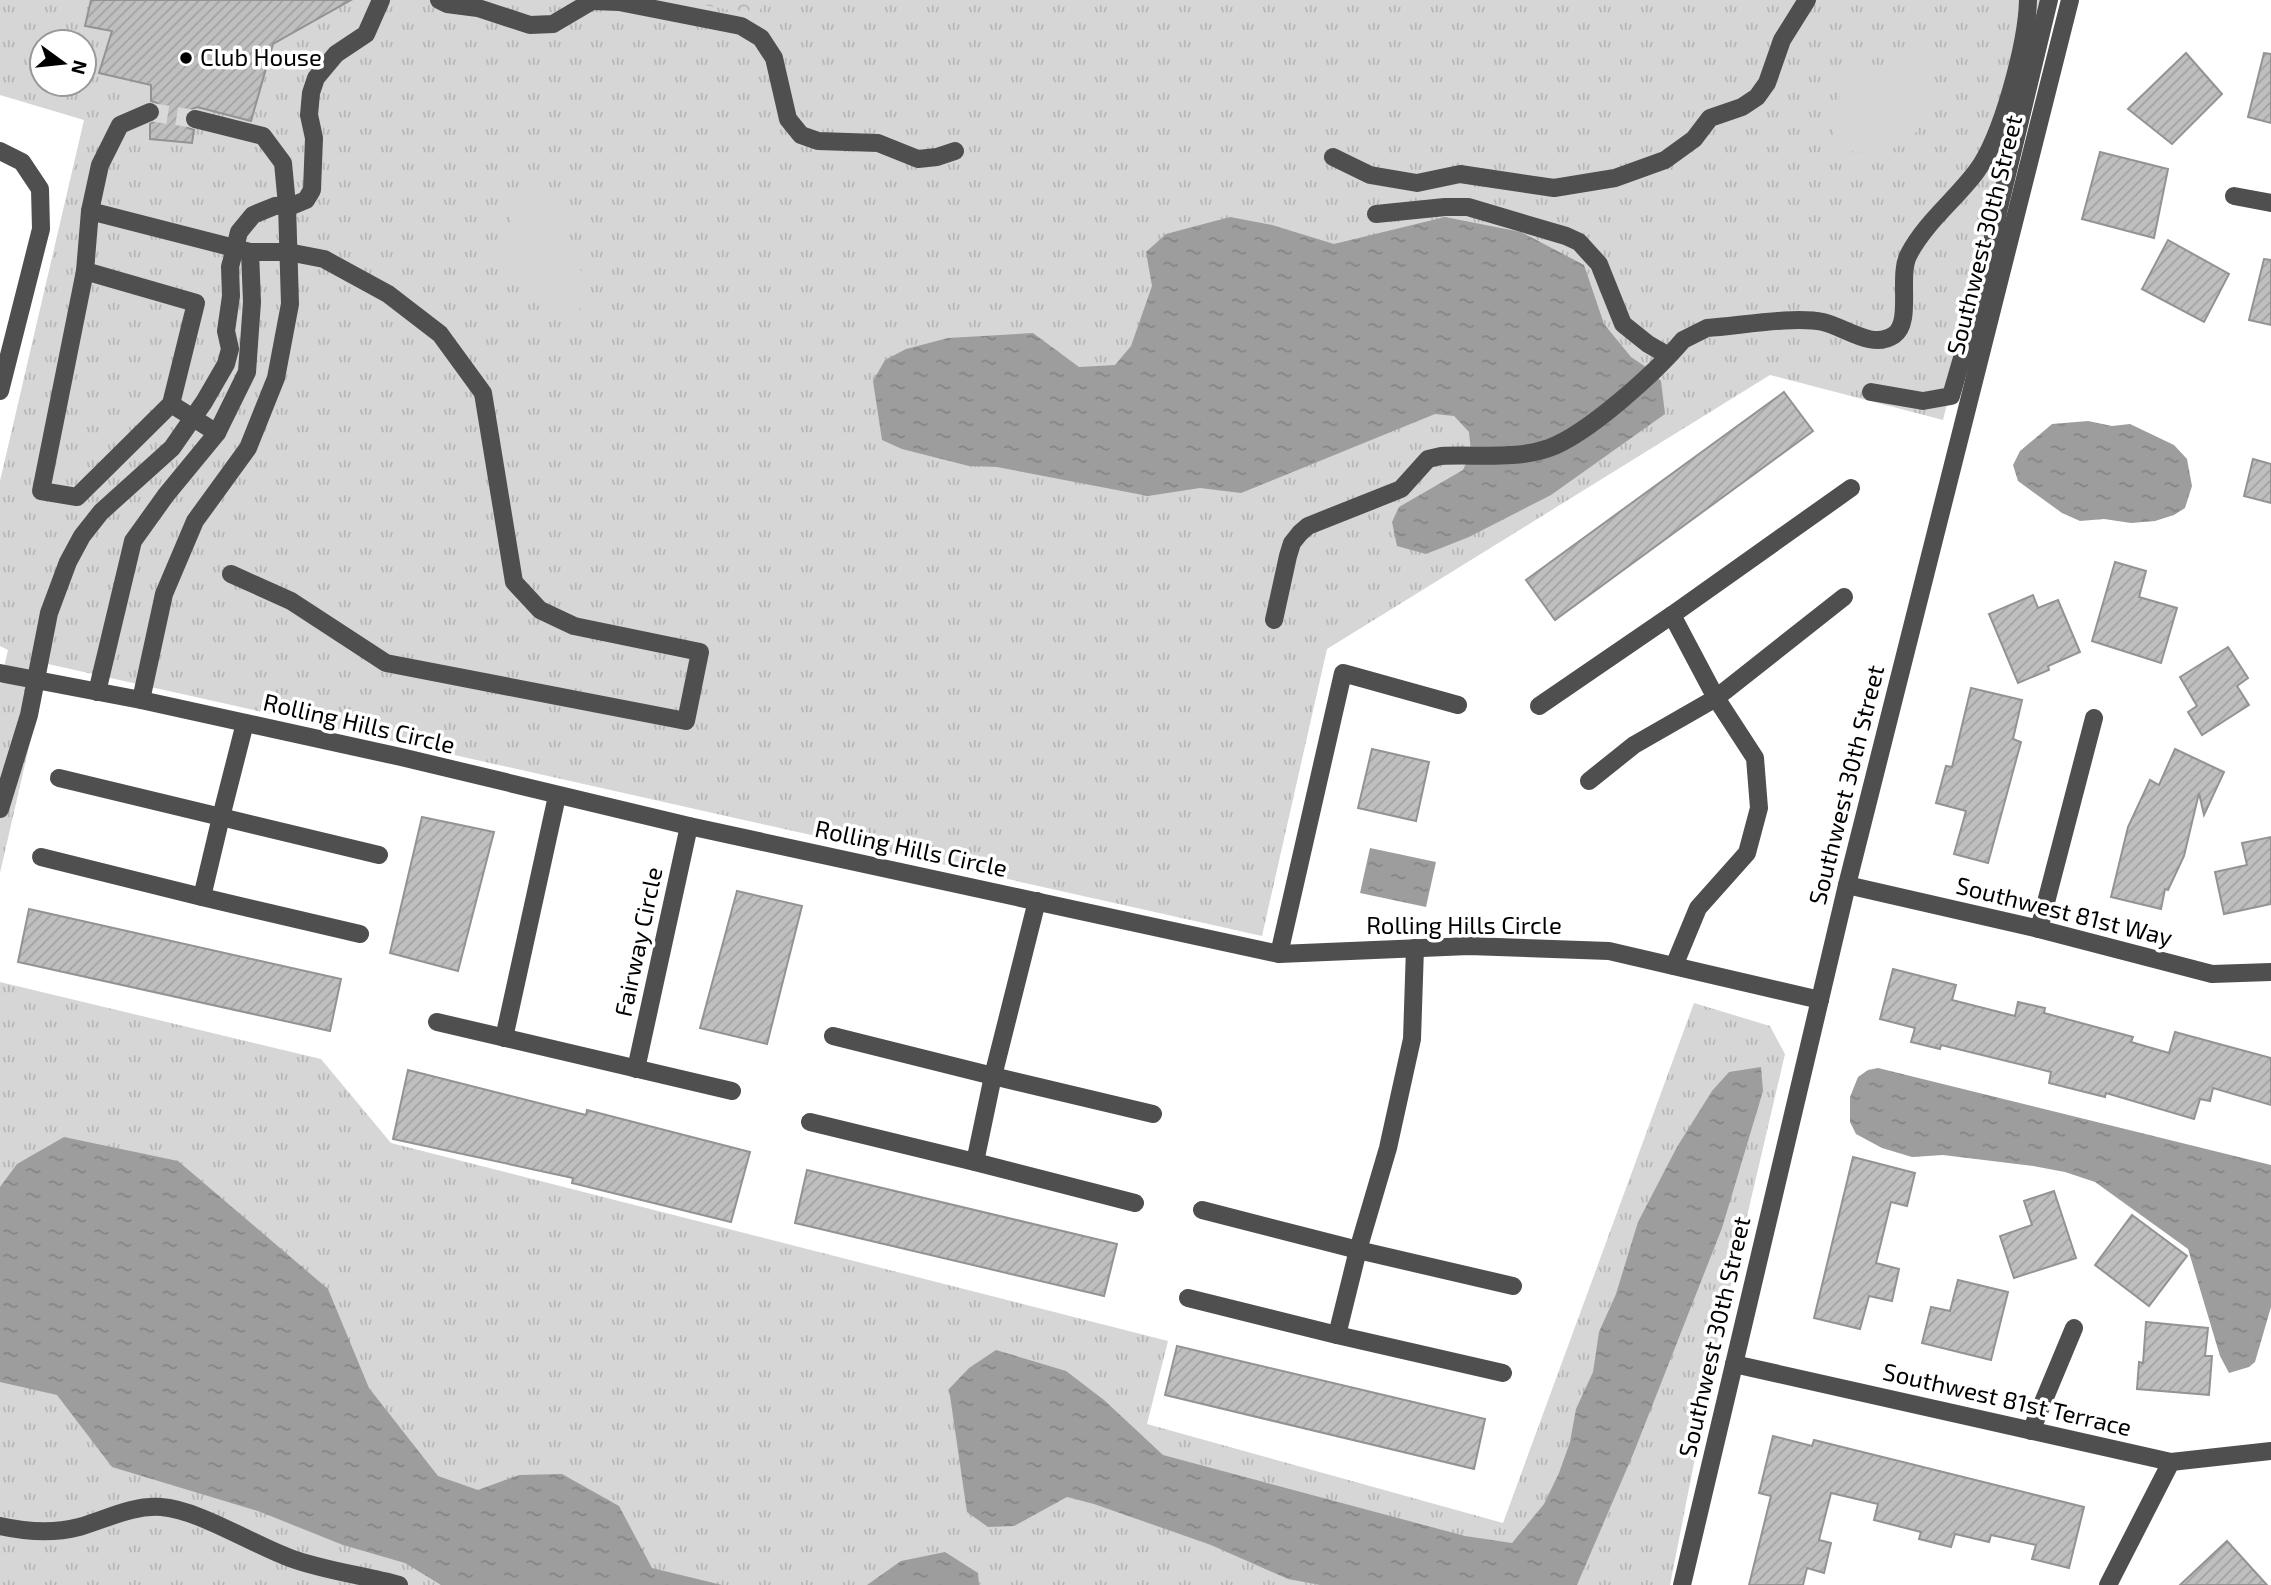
<svg xmlns="http://www.w3.org/2000/svg" width="2271" height="1585" viewBox="0 0 2271 1585" font-family="'Exo 2',sans-serif">
  <style>
    .grass { fill: url(#grass-tufts); fill-rule: evenodd }
    .forest { fill: url(#forest-crowns) }
    .pitch { fill: #d6d6d6 }
    .water { fill: url(#water-ripples) }
    .building { fill: url(#building-hatch); stroke: #939393; stroke-width: 2 }
    .lines { fill: none; stroke-linecap: round; stroke-linejoin: round }
    .minor-tunnel { stroke: #d9d9d9; stroke-width: 18; stroke-dasharray: 18 9; stroke-linecap: butt }
    .minor { stroke: #4f4f4f; stroke-width: 18 }
    .poi-dot { fill: #000; stroke: #fff; stroke-width: 2.5 }
    .labels { text-anchor: middle; stroke-width: 7; stroke-linejoin: round; paint-order: stroke }
    .poi-label { font-size: 24px; fill: #000; stroke: #fff; text-anchor: start }
    .street-label { font-size: 24px; fill: #000; stroke: #fff }
  </style>
  <defs>
    <pattern id="grass-tufts" width="24" height="20" patternUnits="userSpaceOnUse" patternTransform="scale(1.75)"><rect width="24" height="20" fill="#d6d6d6"/><path d="M3 7l-1-3M5 7V3M7 7l1-3M15 17l-1-3M17 17v-4M19 17l1-3" fill="none" stroke="#b6b6b6"/></pattern>
    <pattern id="forest-crowns" width="20" height="18" patternUnits="userSpaceOnUse" patternTransform="scale(1.75)"><rect width="20" height="18" fill="#d6d6d6"/><path d="M2 6a3 3 0 1 1 6 0M12 15a3 3 0 1 1 6 0" fill="none" stroke="#b6b6b6"/></pattern>
    <pattern id="water-ripples" width="26" height="14" patternUnits="userSpaceOnUse" patternTransform="scale(1.75)"><rect width="26" height="14" fill="#9d9d9d"/><path d="M2 4q2-2 4 0t4 0M15 11q2-2 4 0t4 0" fill="none" stroke="#858585"/></pattern>
    <pattern id="building-hatch" width="6" height="6" patternUnits="userSpaceOnUse" patternTransform="scale(1.75)"><rect width="6" height="6" fill="#bfbfbf"/><path d="M-1 1l2-2M0 6l6-6M5 7l2-2" fill="none" stroke="#a2a2a2"/></pattern>
  </defs>
  <rect width="100%" height="100%" fill="#fff"/>
  <g class="grass">
    <path d="M 0,0 L 2050,0 L 1943,420 L 1770,375 L 1327,649 L 1262,936 L 48,664 L 0,873 L 0,685 L 8,650 L 0,646 L 0,481 L 84,120 L 0,95 ZM 42,42 L 84,42 L 84,84 L 42,84 Z"/>
    <path d="M 0,982 L 321,1059 L 391,1143 L 1168,1341 L 1147,1424 L 1503,1523 L 1694,1003 L 1770,1026 L 1785,1054 L 1719,1336 L 1670,1585 L 0,1585 Z"/>
  </g>
  <path class="forest" d="M 678,0 L 767,0 L 756,15 Z"/>
  <g class="pitch">
    <path d="M 1913,48 C 1927,50 1932,58 1935,71 C 1933,79 1930,84 1928,91 C 1922,107 1924,122 1913,137 C 1901,152 1845,160 1835,142 C 1830,132 1837,121 1838,111 C 1840,98 1838,85 1848,75 C 1859,65 1872,77 1883,70 C 1895,63 1900,52 1913,48 Z"/>
    <path d="M 534,189 C 546,189 557,190 563,202 C 569,215 554,230 561,245 C 572,267 589,269 590,297 L 573,316 L 548,315 C 541,309 536,302 529,296 C 517,284 501,277 500,258 C 499,246 507,234 510,222 C 515,205 516,195 534,189 Z"/>
  </g>
  <g class="water">
    <path d="M 1230,217 L 1272,225 L 1334,244 L 1445,217 L 1521,232 L 1584,265 L 1604,324 L 1631,357 L 1649,369 L 1661,381 L 1665,414 L 1551,495 L 1469,537 L 1426,554 L 1397,546 L 1392,522 L 1399,507 L 1463,470 L 1471,452 L 1469,432 L 1454,416 L 1435,414 L 1241,493 L 1200,488 L 1148,496 L 997,467 L 969,466 L 902,449 L 882,440 L 873,381 L 885,360 L 906,349 L 948,338 L 1033,333 L 1079,367 L 1115,365 L 1131,346 L 1152,286 L 1146,252 L 1166,234 Z"/>
    <path d="M 2088,421 L 2112,426 L 2130,424 L 2174,445 L 2187,459 L 2192,486 L 2185,508 L 2174,515 L 2155,521 L 2131,523 L 2104,519 L 2080,521 L 2062,513 L 2018,481 L 2013,465 L 2020,451 L 2052,424 Z"/>
    <path d="M 1370,848 L 1436,862 L 1426,907 L 1360,893 Z"/>
    <path d="M 1761,1067 L 1763,1091 L 1722,1228 L 1634,1452 L 1577,1585 L 1320,1585 L 1288,1579 L 1211,1545 L 1094,1504 L 1067,1497 L 1014,1526 L 988,1527 L 967,1512 L 949,1389 L 969,1368 L 996,1350 L 1066,1371 L 1104,1400 L 1163,1455 L 1465,1536 L 1512,1543 L 1544,1504 L 1559,1473 L 1570,1442 L 1576,1409 L 1593,1372 L 1599,1332 L 1616,1294 L 1638,1222 L 1677,1147 L 1712,1091 L 1729,1072 Z"/>
    <path d="M 1878,1068 L 2271,1165 L 2271,1307 L 2255,1362 L 2249,1367 L 2229,1373 L 2220,1356 L 2188,1249 L 2095,1182 L 2065,1172 L 2033,1166 L 1943,1155 L 1912,1157 L 1882,1148 L 1856,1134 L 1850,1122 L 1850,1097 L 1858,1077 L 1868,1070 Z"/>
    <path d="M 64,1137 L 178,1161 L 328,1289 L 369,1388 L 438,1476 L 478,1490 L 519,1475 L 562,1474 L 619,1506 L 652,1568 L 722,1585 L 441,1585 L 405,1563 L 343,1545 L 258,1511 L 112,1467 L 57,1395 L 0,1382 L 0,1187 L 17,1164 Z"/>
    <path d="M 945,1552 L 978,1573 L 979,1585 L 867,1585 L 901,1561 Z"/>
  </g>
  <g class="building">
    <path d="M 91,0 L 351,0 L 273,44 L 251,121 L 197,107 L 187,111 L 184,121 L 188,128 L 194,130 L 192,143 L 150,139 L 150,124 L 159,119 L 161,113 L 157,103 L 151,101 L 151,85 L 99,73 L 112,31 L 85,26 Z"/>
    <path d="M 2186,53 L 2222,94 L 2172,144 L 2128,109 Z"/>
    <path d="M 2264,53 L 2271,54 L 2271,123 L 2248,117 Z"/>
    <path d="M 2100,152 L 2168,169 L 2154,238 L 2082,219 Z"/>
    <path d="M 2168,240 L 2229,274 L 2204,322 L 2142,289 Z"/>
    <path d="M 2264,259 L 2271,260 L 2271,325 L 2249,320 Z"/>
    <path d="M 1784,392 L 1813,431 L 1555,620 L 1526,580 Z"/>
    <path d="M 2253,459 L 2271,464 L 2271,503 L 2244,496 Z"/>
    <path d="M 2115,562 L 2146,571 L 2139,597 L 2177,608 L 2161,663 L 2092,641 Z"/>
    <path d="M 2033,595 L 2038,608 L 2058,600 L 2080,652 L 2048,666 L 2049,670 L 2018,683 L 1989,614 Z"/>
    <path d="M 2228,647 L 2248,678 L 2237,686 L 2249,705 L 2202,735 L 2188,712 L 2197,706 L 2180,677 Z"/>
    <path d="M 1971,688 L 2022,700 L 2013,739 L 2021,742 L 1988,863 L 1954,854 L 1966,811 L 1936,803 L 1946,766 L 1952,767 Z"/>
    <path d="M 1372,749 L 1429,762 L 1416,821 L 1358,808 Z"/>
    <path d="M 2175,749 L 2224,772 L 2204,815 L 2199,793 L 2184,856 L 2168,890 L 2165,889 L 2161,909 L 2111,897 L 2128,827 L 2150,780 L 2159,785 Z"/>
    <path d="M 422,817 L 494,832 L 458,971 L 390,953 Z"/>
    <path d="M 2271,837 L 2271,904 L 2224,914 L 2215,872 L 2247,865 L 2242,843 Z"/>
    <path d="M 737,891 L 802,906 L 767,1044 L 700,1028 Z"/>
    <path d="M 29,909 L 341,979 L 330,1031 L 18,962 Z"/>
    <path d="M 1893,969 L 1956,985 L 1952,1000 L 2015,1016 L 2018,1002 L 2045,1008 L 2044,1013 L 2133,1037 L 2131,1042 L 2169,1053 L 2175,1032 L 2271,1058 L 2271,1105 L 2213,1088 L 2210,1101 L 2200,1099 L 2194,1119 L 2106,1093 L 2105,1097 L 2049,1083 L 2051,1072 L 1941,1045 L 1940,1049 L 1911,1042 L 1915,1028 L 1880,1019 Z"/>
    <path d="M 408,1070 L 586,1115 L 587,1110 L 750,1152 L 731,1222 L 572,1183 L 573,1178 L 393,1139 Z"/>
    <path d="M 1853,1157 L 1915,1173 L 1907,1206 L 1891,1202 L 1876,1263 L 1899,1269 L 1892,1301 L 1869,1296 L 1860,1329 L 1814,1318 Z"/>
    <path d="M 807,1170 L 1117,1244 L 1104,1296 L 795,1223 Z"/>
    <path d="M 2054,1191 L 2076,1258 L 2014,1278 L 2000,1236 L 2032,1225 L 2024,1201 Z"/>
    <path d="M 2132,1215 L 2187,1256 L 2149,1306 L 2095,1265 Z"/>
    <path d="M 1958,1280 L 2008,1292 L 1991,1360 L 1922,1343 L 1931,1307 L 1950,1311 Z"/>
    <path d="M 2146,1322 L 2208,1328 L 2205,1356 L 2212,1356 L 2209,1395 L 2137,1389 L 2139,1362 L 2143,1363 Z"/>
    <path d="M 1177,1346 L 1485,1419 L 1474,1469 L 1165,1395 Z"/>
    <path d="M 1773,1436 L 1812,1446 L 1814,1440 L 2084,1507 L 2069,1568 L 2032,1559 L 2036,1545 L 1991,1535 L 1989,1542 L 1955,1534 L 1951,1547 L 1919,1539 L 1921,1532 L 1874,1520 L 1878,1504 L 1831,1493 L 1819,1540 L 1831,1543 L 1824,1573 L 1807,1568 L 1803,1585 L 1749,1585 L 1771,1496 L 1759,1493 Z"/>
    <path d="M 2227,1541 L 2267,1585 L 2180,1585 Z"/>
  </g>
  <g class="lines">
    <path class="minor-tunnel" d="M 150,112 L 195,119"/>
    <g class="minor">
      <path d="M 439,0 L 447,4 L 478,8 L 530,25 L 553,24 L 592,1 L 619,2 L 741,26 L 761,38 L 774,58 L 788,119 L 801,135 L 818,141 L 878,143 L 918,159 L 937,157 L 955,151"/>
      <path d="M 0,151 L 22,162 L 40,189 L 41,229 L 0,391"/>
      <path d="M 1333,157 L 1370,175 L 1417,183 L 1460,174 L 1554,188 L 1615,178 L 1665,160 L 1694,139 L 1710,118 L 1742,107 L 1757,97 L 1767,83 L 1782,40 L 1807,0"/>
      <path d="M 2234,196 L 2271,203"/>
      <path d="M 90,211 L 100,165 L 120,125 L 150,112"/>
      <path d="M 1376,214 L 1445,207 L 1468,207 L 1566,236 L 1579,242 L 1599,264 L 1623,324 L 1648,344 L 1667,355"/>
      <path d="M 85,271 L 90,211 L 250,252 L 288,252 L 324,259 L 388,294 L 440,334 L 483,393 L 514,582 L 540,610 L 574,626 L 700,652 L 686,721 L 386,663 L 291,601 L 231,574"/>
      <path d="M 1871,392 L 1923,401 L 1951,396 L 1984,282 L 1999,208 L 2049,0"/>
      <path d="M 171,404 L 77,497 L 41,491 L 85,271 L 196,303 L 171,404 L 217,433"/>
      <path d="M 1274,620 L 1288,556 L 1292,543 L 1300,533 L 1308,526 L 1401,489 L 1428,459 L 1441,456 C 1476,454 1515,460 1549,448 C 1588,434 1656,372 1683,340 L 1707,328 C 1739,326 1793,316 1823,322 C 1845,327 1872,350 1894,335 C 1913,322 1897,275 1909,254 C 1925,223 1955,200 1976,172 C 2002,138 2027,43 2028,0"/>
      <path d="M 0,673 L 141,700 L 401,757 L 689,826 L 1279,954 L 1469,946 L 1609,951 L 1820,1000"/>
      <path d="M 97,692 L 133,541 L 166,495 L 217,433 L 247,372 L 252,302 L 250,252"/>
      <path d="M 141,700 L 164,594 L 195,521 L 248,448 L 276,378 L 290,304 L 287,205 L 283,163 L 263,136 L 195,119"/>
      <path d="M 1539,706 L 1672,615"/>
      <path d="M 245,723 L 221,817 L 379,855"/>
      <path d="M 1589,781 L 1634,745 L 1716,698 L 1672,615 L 1851,488"/>
      <path d="M 0,809 L 29,715 L 49,613 L 68,562 L 82,536 L 101,512 L 172,448 L 204,402 L 226,364 L 230,349 L 226,331 L 231,296 L 230,267 L 239,232 L 253,215 L 275,206 L 294,205 L 306,200 L 312,190 L 314,138 L 309,115 L 311,93 L 316,78 L 336,54 L 366,34 L 381,0"/>
      <path d="M 41,857 L 202,897 L 221,817 L 59,778"/>
      <path d="M 1847,885 L 2039,929 L 2212,974 L 2271,972"/>
      <path d="M 202,897 L 360,934"/>
      <path d="M 2039,929 L 2094,718"/>
      <path d="M 1279,954 L 1343,673 L 1458,705"/>
      <path d="M 1674,966 L 1698,908 L 1747,853 L 1759,808 L 1755,758 L 1716,698 L 1844,597"/>
      <path d="M 437,1022 L 732,1091"/>
      <path d="M 833,1036 L 993,1076 L 1037,901"/>
      <path d="M 504,1038 L 557,796"/>
      <path d="M 636,1069 L 689,826"/>
      <path d="M 810,1122 L 975,1162 L 993,1076 L 1153,1114"/>
      <path d="M 975,1162 L 1135,1203"/>
      <path d="M 1202,1210 L 1358,1250 L 1513,1286"/>
      <path d="M 1188,1298 L 1337,1335 L 1358,1250 L 1388,1148 L 1412,1039 L 1415,948"/>
      <path d="M 1337,1335 L 1503,1373"/>
      <path d="M 1734,1364 L 2171,1462 L 2271,1451"/>
      <path d="M 2031,1431 L 2074,1328"/>
      <path d="M 0,1526 C 27,1532 52,1534 79,1527 C 107,1519 132,1505 161,1507 C 197,1509 254,1545 290,1558 C 325,1571 363,1575 399,1585"/>
      <path d="M 1682,1585 L 1847,885 L 2070,0"/>
      <path d="M 2108,1585 L 2171,1462"/>
    </g>
  </g>
  <circle class="poi-dot" cx="186" cy="58" r="7"/>
  <g class="labels">
    <g class="poi-label">
      <text x="200" y="66">Club House</text>
    </g>
    <g class="street-label">
      <text transform="translate(1985 235) rotate(-76)" y="8">Southwest 30th Street</text>
      <text transform="translate(359 724) rotate(13)" y="8">Rolling Hills Circle</text>
      <text transform="translate(1847 785) rotate(-76)" y="8">Southwest 30th Street</text>
      <text transform="translate(911 849) rotate(12)" y="8">Rolling Hills Circle</text>
      <text transform="translate(2064 912) rotate(14)" y="8">Southwest 81st Way</text>
      <text x="1464" y="934">Rolling Hills Circle</text>
      <text transform="translate(639 942) rotate(-78)" y="8">Fairway Circle</text>
      <text transform="translate(1715 1337) rotate(-77)" y="8">Southwest 30th Street</text>
      <text transform="translate(2007 1400) rotate(13)" y="8">Southwest 81st Terrace</text>
    </g>
  </g>
  <g transform="translate(63 63) rotate(105)"><circle r="33" fill="#ffffff" stroke="#999999" stroke-width="2"/>
  <path d="M0-5L12 26L0 18L-12 26Z" fill="#000000"/>
  <text y="-10" font-size="19" font-weight="bold" text-anchor="middle" fill="#000000">N</text>
  </g>
</svg>
